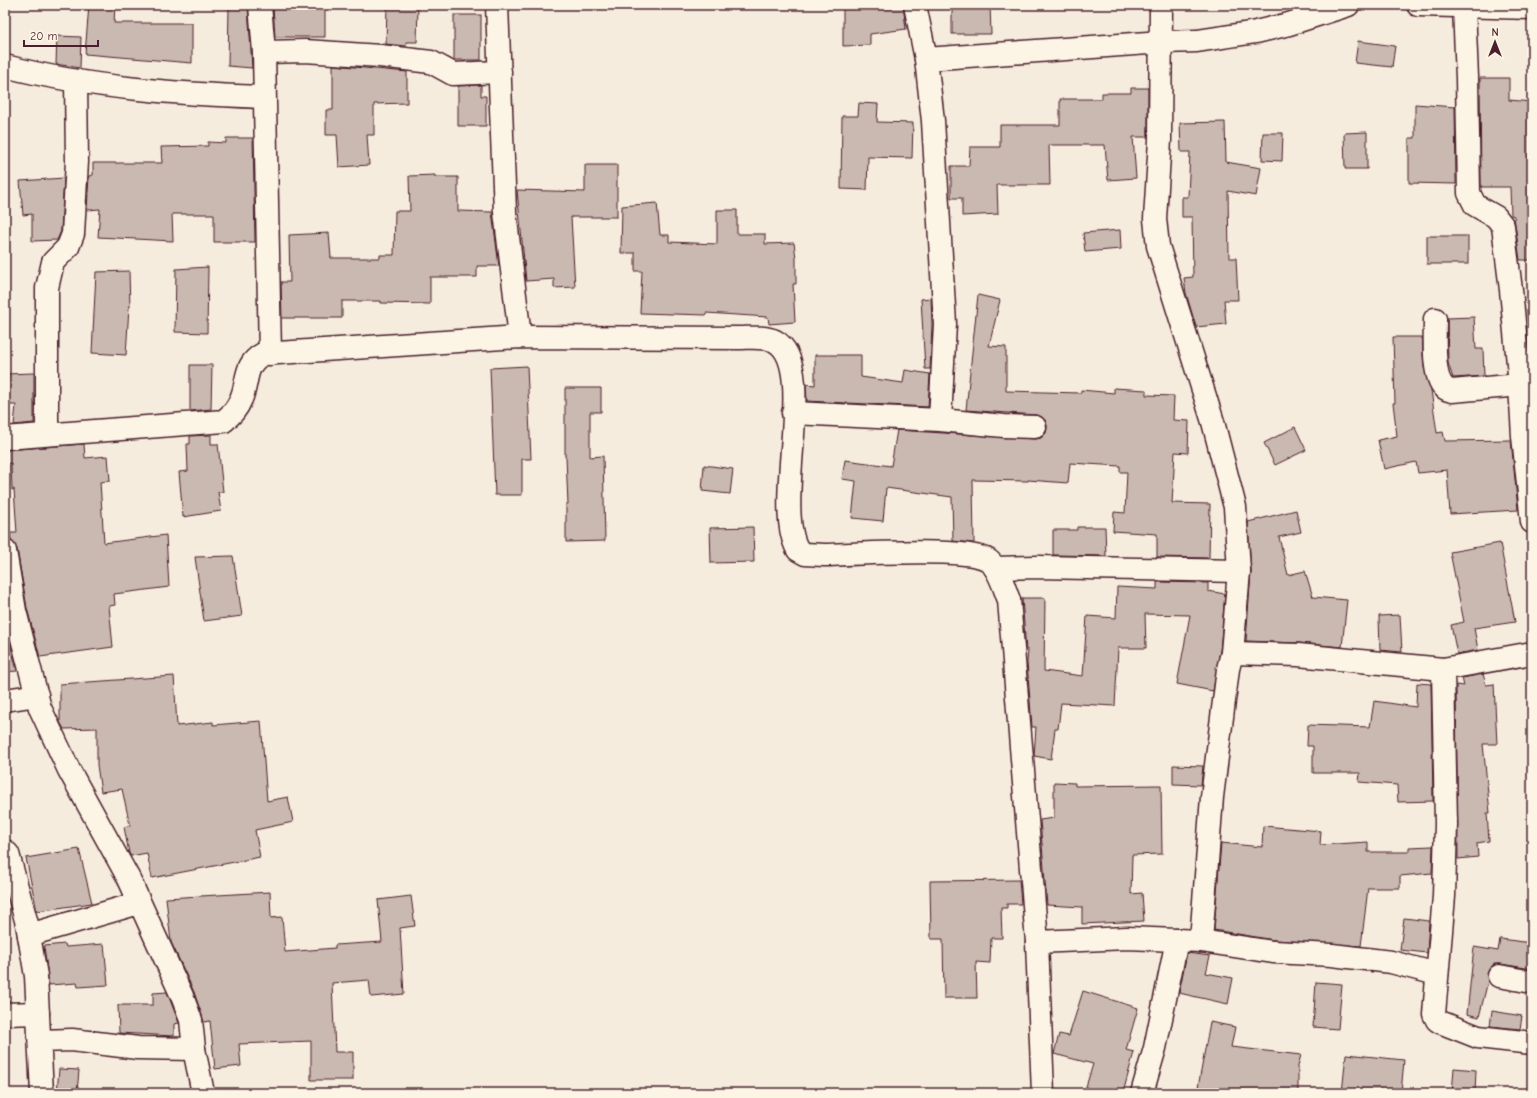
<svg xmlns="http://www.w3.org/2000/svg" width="1537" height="1098" viewBox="0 0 1537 1098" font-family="'Comic Neue',sans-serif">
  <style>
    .building { fill: #cab9b1; stroke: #4a1f2b }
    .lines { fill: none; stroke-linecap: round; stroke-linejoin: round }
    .minor-casing { stroke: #4a1f2b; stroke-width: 25 }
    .minor { stroke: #fcf5e5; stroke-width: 22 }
  </style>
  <rect width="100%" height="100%" fill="#f5ecde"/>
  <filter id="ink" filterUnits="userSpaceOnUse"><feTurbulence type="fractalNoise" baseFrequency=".025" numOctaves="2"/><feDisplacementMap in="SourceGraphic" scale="8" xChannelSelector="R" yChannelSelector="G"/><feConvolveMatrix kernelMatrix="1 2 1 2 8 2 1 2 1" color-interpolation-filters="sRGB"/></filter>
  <g filter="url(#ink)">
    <g class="building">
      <path d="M 89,5 L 115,5 L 114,23 L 192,23 L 192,63 L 85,54 Z"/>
      <path d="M 387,5 L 418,5 L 417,42 L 406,42 L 406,46 L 386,44 Z"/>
      <path d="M 885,5 L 903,5 L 906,29 L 870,34 L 870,45 L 843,46 L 843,6 Z"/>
      <path d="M 952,5 L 990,5 L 991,34 L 952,34 Z"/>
      <path d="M 229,6 L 248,6 L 252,68 L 228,66 Z"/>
      <path d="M 273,6 L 325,7 L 325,37 L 275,37 Z"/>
      <rect x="454" y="15" width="27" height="45"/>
      <path d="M 57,36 L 81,37 L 80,68 L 56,64 Z"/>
      <path d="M 1358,41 L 1395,46 L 1392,67 L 1355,63 Z"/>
      <path d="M 333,65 L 407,72 L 407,103 L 374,104 L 374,135 L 367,135 L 369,165 L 339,167 L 337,135 L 326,135 L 326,110 L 333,110 Z"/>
      <path d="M 1480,78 L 1509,78 L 1509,100 L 1532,102 L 1532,260 L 1520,260 L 1515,224 L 1514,216 L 1511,215 L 1510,187 L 1481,187 Z"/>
      <path d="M 481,85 L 481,96 L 486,96 L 486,126 L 458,126 L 458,86 Z"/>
      <path d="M 1131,88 L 1148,88 L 1148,137 L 1133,137 L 1136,178 L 1108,180 L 1105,145 L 1049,145 L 1050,185 L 997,185 L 998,214 L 962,216 L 962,198 L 951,198 L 951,166 L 969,166 L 970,147 L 1000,147 L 1000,125 L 1060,125 L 1060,99 L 1102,99 L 1102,93 L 1131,93 Z"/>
      <path d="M 859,103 L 878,104 L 877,122 L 913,123 L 912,158 L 868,157 L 867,190 L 841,189 L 842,116 L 858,116 Z"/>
      <path d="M 1415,104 L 1455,107 L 1456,184 L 1409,183 L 1409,138 L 1415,138 Z"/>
      <path d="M 1225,122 L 1226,162 L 1261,168 L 1256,196 L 1228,191 L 1229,258 L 1236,258 L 1238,300 L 1224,300 L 1226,324 L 1196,327 L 1186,293 L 1184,278 L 1193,277 L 1192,217 L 1182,217 L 1182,197 L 1188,197 L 1190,152 L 1181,152 L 1180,123 Z"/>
      <path d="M 1367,132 L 1367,169 L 1345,169 L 1344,133 Z"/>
      <path d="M 1263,133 L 1283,133 L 1282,161 L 1262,160 Z"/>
      <path d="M 226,138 L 253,138 L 255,242 L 214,242 L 214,214 L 172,214 L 173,241 L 98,237 L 100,209 L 87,210 L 89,176 L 93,175 L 93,163 L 162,163 L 161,147 L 208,146 L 208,142 L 226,143 Z"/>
      <path d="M 585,165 L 617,165 L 617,217 L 571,217 L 575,287 L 554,288 L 554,279 L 526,281 L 517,190 L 585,192 Z"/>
      <path d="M 435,175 L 435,177 L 458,177 L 458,211 L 492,212 L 499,266 L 477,266 L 477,277 L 430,277 L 430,304 L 381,303 L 381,301 L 342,301 L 342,318 L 282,318 L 281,282 L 290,282 L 289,235 L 329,233 L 331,258 L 380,258 L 380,255 L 394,255 L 395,211 L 410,211 L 409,176 Z"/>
      <path d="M 64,178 L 61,231 L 57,240 L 32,241 L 32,214 L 23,215 L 20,181 Z"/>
      <path d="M 657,203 L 660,235 L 669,235 L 669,242 L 717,244 L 717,210 L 737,210 L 737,234 L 765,234 L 765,244 L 794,243 L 796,258 L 796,284 L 793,284 L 795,322 L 769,324 L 768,317 L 706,313 L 706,315 L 640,313 L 642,271 L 635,271 L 635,253 L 621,253 L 622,206 Z"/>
      <path d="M 1120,230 L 1121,249 L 1085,252 L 1083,233 Z"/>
      <rect x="1427" y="236" width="41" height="28"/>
      <path d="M 208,267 L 207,333 L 175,332 L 176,269 Z"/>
      <path d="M 129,271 L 130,307 L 129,307 L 126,355 L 92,353 L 96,272 Z"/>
      <path d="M 978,295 L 1000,300 L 989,346 L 1006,347 L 1006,391 L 1081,393 L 1081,390 L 1114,393 L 1114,388 L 1146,390 L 1146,395 L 1174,396 L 1173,420 L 1189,421 L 1188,453 L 1175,452 L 1172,503 L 1210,504 L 1209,558 L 1157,557 L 1157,534 L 1113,531 L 1114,512 L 1125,513 L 1127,472 L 1120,472 L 1120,466 L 1070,463 L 1068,483 L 1028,480 L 1028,481 L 973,480 L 974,543 L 953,541 L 952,497 L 886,488 L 883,521 L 852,518 L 856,481 L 842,479 L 845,460 L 891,466 L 897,430 L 1035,439 L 1041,438 L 1046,433 L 1047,428 L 1046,421 L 1042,417 L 1036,415 L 966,410 Z"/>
      <path d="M 931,298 L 932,324 L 930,369 L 925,369 L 921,299 Z"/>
      <path d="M 1474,317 L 1476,349 L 1483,349 L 1484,376 L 1453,378 L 1448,363 L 1447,318 Z"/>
      <path d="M 1393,337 L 1422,337 L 1424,367 L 1431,390 L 1437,433 L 1443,432 L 1445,441 L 1511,440 L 1518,510 L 1450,514 L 1447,470 L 1418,473 L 1416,462 L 1384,469 L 1378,440 L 1397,436 L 1393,403 L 1395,403 Z"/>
      <path d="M 815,355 L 861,355 L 861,377 L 903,383 L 905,370 L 930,374 L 928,407 L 807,401 L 806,384 L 815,385 Z"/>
      <path d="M 190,365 L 212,365 L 211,409 L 190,411 Z"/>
      <path d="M 527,366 L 531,459 L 522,459 L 522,495 L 495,495 L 490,368 Z"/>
      <path d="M 34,373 L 34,423 L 14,425 L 16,405 L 5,405 L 5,374 Z"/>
      <path d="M 565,388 L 601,388 L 601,412 L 590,412 L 590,457 L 603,456 L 605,541 L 566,542 L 566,504 L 568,504 L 566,457 L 565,457 Z"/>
      <path d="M 1295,427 L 1306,450 L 1275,465 L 1264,443 Z"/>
      <path d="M 211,435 L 211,444 L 218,444 L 223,492 L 218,492 L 221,511 L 183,517 L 179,472 L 188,471 L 187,444 L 190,444 L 190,436 Z"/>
      <path d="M 84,444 L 85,458 L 108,456 L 110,481 L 100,482 L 104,543 L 166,535 L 169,587 L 114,594 L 115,605 L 109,606 L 113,647 L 40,657 L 27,608 L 17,549 L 11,540 L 10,533 L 17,533 L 14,489 L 12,490 L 11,463 L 5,464 L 5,450 Z"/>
      <path d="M 704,465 L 733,469 L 730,494 L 702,491 Z"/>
      <path d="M 1296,510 L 1301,532 L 1279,537 L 1288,575 L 1305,571 L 1313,597 L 1347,600 L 1342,647 L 1299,643 L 1246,641 L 1251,572 L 1248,522 Z"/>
      <path d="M 753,527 L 754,562 L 711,563 L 710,528 Z"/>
      <path d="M 1077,527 L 1105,527 L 1106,556 L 1053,555 L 1053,530 L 1077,530 Z"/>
      <path d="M 1500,543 L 1515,622 L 1474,628 L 1478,650 L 1457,654 L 1451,625 L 1464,622 L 1450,552 Z"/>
      <path d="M 233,556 L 242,616 L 204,621 L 195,557 Z"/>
      <path d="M 1157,582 L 1208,583 L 1208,591 L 1225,594 L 1220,651 L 1213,691 L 1177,684 L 1190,615 L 1145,614 L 1146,648 L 1118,648 L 1115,706 L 1061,703 L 1058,729 L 1055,729 L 1051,759 L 1034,756 L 1036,727 L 1032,727 L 1027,662 L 1028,650 L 1026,650 L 1022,598 L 1045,598 L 1044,671 L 1083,676 L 1087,616 L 1116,618 L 1117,587 L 1157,589 Z"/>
      <path d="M 1400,615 L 1402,652 L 1380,650 L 1379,616 Z"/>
      <path d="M 5,622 L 17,671 L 5,672 Z"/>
      <path d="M 1483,674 L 1486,685 L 1494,684 L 1497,744 L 1483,744 L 1490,813 L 1487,813 L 1489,841 L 1477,843 L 1478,857 L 1458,859 L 1456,685 L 1464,686 L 1462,678 Z"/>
      <path d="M 174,676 L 177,726 L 213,722 L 213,725 L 261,721 L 267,801 L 288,797 L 293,822 L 255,830 L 260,857 L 152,878 L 147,853 L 131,856 L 129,853 L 124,827 L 130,825 L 122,789 L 101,792 L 97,765 L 97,728 L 64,729 L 60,722 L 60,684 Z"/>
      <path d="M 1417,683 L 1431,684 L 1433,801 L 1398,802 L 1397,785 L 1359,782 L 1360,773 L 1313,773 L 1313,746 L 1307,746 L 1308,725 L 1370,727 L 1374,701 L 1416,707 Z"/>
      <path d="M 1173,765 L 1203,766 L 1201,785 L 1173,784 Z"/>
      <path d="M 1054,782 L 1075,783 L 1075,786 L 1161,785 L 1162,854 L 1132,855 L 1131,894 L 1142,893 L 1144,921 L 1082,924 L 1082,907 L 1047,905 L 1040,820 L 1054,818 Z"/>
      <path d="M 1263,826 L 1321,831 L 1320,845 L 1368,842 L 1368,852 L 1409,852 L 1409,847 L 1433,846 L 1432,873 L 1400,876 L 1400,888 L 1368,888 L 1361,946 L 1274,940 L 1214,930 L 1221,843 L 1262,847 Z"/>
      <path d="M 79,849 L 92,903 L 37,911 L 26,858 Z"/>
      <path d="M 1019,880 L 1021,904 L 1007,904 L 1007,908 L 1001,908 L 1002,938 L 991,938 L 990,963 L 976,962 L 977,998 L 944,998 L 943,939 L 931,939 L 930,881 Z"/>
      <path d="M 270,892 L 271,918 L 282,917 L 285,952 L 335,948 L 335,945 L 382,942 L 378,900 L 411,896 L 415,926 L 400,928 L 404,994 L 371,997 L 369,980 L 332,983 L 335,1052 L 353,1052 L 353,1080 L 311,1080 L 311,1041 L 239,1044 L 241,1066 L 215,1069 L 210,1021 L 204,1022 L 194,992 L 171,942 L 166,898 Z"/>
      <path d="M 1404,918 L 1429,921 L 1427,953 L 1400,950 Z"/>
      <path d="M 1500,939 L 1532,943 L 1532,969 L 1501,964 L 1494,964 L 1490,968 L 1487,973 L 1488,981 L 1479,1017 L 1467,1014 L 1474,947 L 1498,951 Z"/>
      <path d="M 65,944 L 66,947 L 104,944 L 108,985 L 78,987 L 77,983 L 49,985 L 44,946 Z"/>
      <path d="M 1187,953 L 1210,956 L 1206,973 L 1233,978 L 1228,1004 L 1179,993 Z"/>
      <path d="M 1316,982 L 1342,984 L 1338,1029 L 1313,1027 Z"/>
      <path d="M 1083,991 L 1138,1008 L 1126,1050 L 1134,1052 L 1123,1093 L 1084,1093 L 1093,1064 L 1054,1054 L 1059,1034 L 1069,1036 Z"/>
      <path d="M 167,992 L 179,1023 L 174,1024 L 174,1036 L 119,1033 L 118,1005 L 153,1005 L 153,993 Z"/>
      <path d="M 1492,1011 L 1522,1016 L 1520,1029 L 1490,1026 Z"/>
      <path d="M 1210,1022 L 1235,1027 L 1231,1047 L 1301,1055 L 1298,1066 L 1298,1093 L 1197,1093 Z"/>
      <path d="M 1346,1054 L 1404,1060 L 1401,1093 L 1342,1093 Z"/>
      <path d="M 1454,1068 L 1476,1070 L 1475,1093 L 1452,1093 Z"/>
      <path d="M 59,1069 L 79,1070 L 77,1093 L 57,1093 Z"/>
    </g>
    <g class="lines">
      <g class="minor-casing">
        <g id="minor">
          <path d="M 260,5 L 264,52 L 270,354"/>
          <path d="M 497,5 L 505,212 L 520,337"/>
          <path d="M 915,5 L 926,59 L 1162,42 L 1197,41 L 1256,32 L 1289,24 L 1348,5"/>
          <path d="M 1161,5 L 1160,140 L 1155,219 L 1158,246 L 1213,422 L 1235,507 L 1239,571 L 1232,653 L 1228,669 L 1212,797 L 1201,941"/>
          <path d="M 1418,5 L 1532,8"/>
          <path d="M 1464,7 L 1467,78 L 1469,193 L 1475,205 L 1496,217 L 1503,226 L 1511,290 L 1520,385"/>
          <path d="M 264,52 L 305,51 L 380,56 L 431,62 L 453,74 L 500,72"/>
          <path d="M 926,59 L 933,121 L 945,324 L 940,420"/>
          <path d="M 5,66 C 90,88 177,94 264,97"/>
          <path d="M 1435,319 C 1435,336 1432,376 1444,387 C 1446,390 1449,390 1452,391 L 1520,385 L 1523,436 L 1532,522"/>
          <path d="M 793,413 L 940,420 L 1004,426 L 1035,427"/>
          <path d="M 47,434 L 47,288 L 53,262 L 68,247 L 73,234 L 77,161 L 76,81"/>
          <path d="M 5,438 L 224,421 C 232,414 237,409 241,399 C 249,381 243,365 263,354 L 520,337 L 739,338 C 750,338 764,336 775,341 C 819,365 771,505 798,550 L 805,554 L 824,555 C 853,554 968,547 988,560 C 999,568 1004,588 1009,600 L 1037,942 L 1043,1093"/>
          <path d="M 5,551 L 15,611 L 40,708 L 69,770 L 129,879 L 182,996 L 191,1020 L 194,1049 L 203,1093"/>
          <path d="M 995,568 L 1038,567 L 1239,571"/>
          <path d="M 1232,653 L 1298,655 L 1443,669 L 1532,653"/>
          <path d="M 1443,669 L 1446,824 L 1444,896 L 1434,1014 L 1437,1020 L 1440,1022 L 1478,1037 L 1532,1043"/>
          <path d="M 5,700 L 37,695"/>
          <path d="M 5,851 L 8,854 L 27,924 L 36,976 L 42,1093"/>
          <path d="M 29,935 L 139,903"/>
          <path d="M 1037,942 L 1127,938 L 1201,941 L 1273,952 L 1332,955 L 1391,962 L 1437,974"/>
          <path d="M 1499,976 L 1532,982"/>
          <path d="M 5,1014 L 38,1013"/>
          <path d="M 40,1041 L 72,1040 L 138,1048 L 194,1049"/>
          <path d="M 1142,1093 L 1155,1048 L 1177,940"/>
        </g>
      </g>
      <use href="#minor" class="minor"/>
    </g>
  </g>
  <rect width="1537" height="1098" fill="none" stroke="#fcf5e5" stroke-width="20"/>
  <rect x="10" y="10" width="1517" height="1078" fill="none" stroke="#4a1f2b" stroke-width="1.5" filter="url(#ink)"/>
  <g transform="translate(1495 42)" stroke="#fcf5e5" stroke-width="3" paint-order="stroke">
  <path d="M0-3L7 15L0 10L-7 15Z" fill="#4a1f2b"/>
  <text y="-6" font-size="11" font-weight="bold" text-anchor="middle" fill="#4a1f2b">N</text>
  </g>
  <path d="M24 40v6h74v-6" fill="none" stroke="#4a1f2b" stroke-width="2"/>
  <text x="30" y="40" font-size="12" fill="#4a1f2b" stroke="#fcf5e5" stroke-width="3" paint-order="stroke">20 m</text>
</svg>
